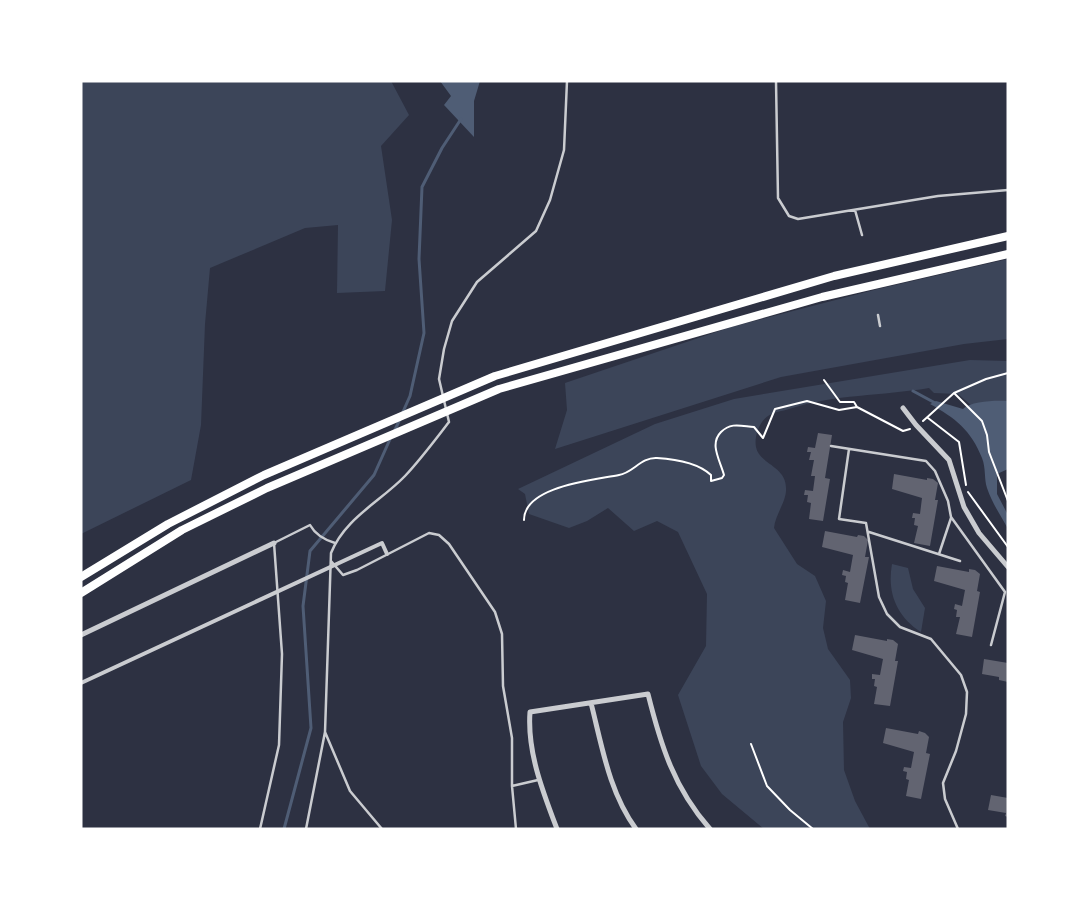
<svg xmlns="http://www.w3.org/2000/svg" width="1089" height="910" font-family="'Source Serif 4',serif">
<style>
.green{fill:#3c4559}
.water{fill:#4f5d75}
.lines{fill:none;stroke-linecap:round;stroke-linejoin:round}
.stream{stroke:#4f5d75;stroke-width:3}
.building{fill:#626471}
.path{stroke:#fff;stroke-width:2}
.service{stroke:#caccd0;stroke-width:2.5}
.pedestrian{stroke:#caccd0;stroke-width:4}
.minor{stroke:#caccd0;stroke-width:5}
.trunk{stroke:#fff;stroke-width:8}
</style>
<rect width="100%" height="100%" fill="#2d3142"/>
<path class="green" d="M81,81H391L409,115L381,146L392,220L385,291L337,293L338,225L305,228L210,268L205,324L201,425L191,480L81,534Z
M1008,259V339L964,344L781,377L555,449L567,410L565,383L731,327L878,289Z
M970,360L1008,361V401L972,406L958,394L934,393L929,388C882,396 835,394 789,409C783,411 773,412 768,416C759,422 754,437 756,447C759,464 786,466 786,488C787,501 775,515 774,528L797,564L815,576L826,601L823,628L828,649L850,680L851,698L843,722L844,770L855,801L870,829H764L722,794L701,766L678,695L706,646L707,594L678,532L657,521L634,531L608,508L587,521L569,528L529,514L525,494L518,489L655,424L734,399Z
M892,564L908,568L913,589L925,608L921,632C896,616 887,592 892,564Z"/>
<path class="water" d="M440,81H480L474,101V137L444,105L451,96Z
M936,401L963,409C971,401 996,400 1008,401V469L997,474V494L1008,515V529C1001,516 992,503 987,488C984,479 986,468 982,458C971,430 955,418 930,404Z"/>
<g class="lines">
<path class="stream" d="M913,391L937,404
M402,414L410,396L424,333L419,259L422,187L442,148L461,119
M394,432L400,419
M284,829L311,728L303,606L310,551L374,475L391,437"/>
</g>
<path class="building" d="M818,433L832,435L825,478L830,479L823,521L809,519L811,503L807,502L808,495H804L805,490L813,491L815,476H811L814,460H809L811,452H807L808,447L815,448Z
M894,474L927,480V478L933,479L938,483L935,500H938L930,546L914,543L918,526L914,525L915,518H912L913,513L920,514L922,498L892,489Z
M825,531L857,537L858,535L864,536L868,540L865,557H869L860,603L845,600L848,583L845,582L846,576L842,575L843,570L850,572L853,555L822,547Z
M937,566L969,572V569L975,570L980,574L977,591L980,592L972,637L956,634L960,617H956L957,610L954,609L955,604L962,606L965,590L934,581Z
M855,635L887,641V639L893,640L898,644L895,661H898L890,706L874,704L877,687L874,686L875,679H872V674L880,675L883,659L852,650Z
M984,659L1008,663V682L999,680V677L982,674Z
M886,728L918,734L919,731L925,733L929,737L926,753L930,754L921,799L906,796L909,780L906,779L907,772L903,771L904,767L911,768L914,752L883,743Z
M991,795L1008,798V817L1005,816L1006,813L988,810Z"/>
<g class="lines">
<path class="path" d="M824,380L840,402H854L857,407
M954,393L982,421L987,435L989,452L1008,501
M928,418L959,442L966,485
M923,421L954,393L986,379L1008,373
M968,492L1008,547
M524,520C524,486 595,480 619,475C633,473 641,457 657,458C674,459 698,463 711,475V481L722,478L724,475C720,460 709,444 721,432C731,422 741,426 754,427L763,438L775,409L807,401L839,410L857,407L903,431L910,429
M751,744L767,786L790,810L813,829"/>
<path class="service" d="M776,81L778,198L789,216L798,219L938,196L1008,190
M855,210L862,235
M878,315L880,326
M831,446L926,461L935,471L948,501L951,517L1005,592L991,645
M849,449L839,519L866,523L879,597L887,614L900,627L931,639L961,675L967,692L966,714L956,751L943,783L945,799L958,829
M869,532L960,561
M939,554L951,518
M331,561L343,575L357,570L429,533L439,535L449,544L495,612L502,634L503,686L512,738V786L516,829
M325,732L350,791L382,829
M512,786L538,780
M260,829L279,745L282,654L274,543L310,525C315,534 325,540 335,543
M306,829L325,732L331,553C345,518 380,502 405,476C421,459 435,440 449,422L439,379L444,349L452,321L477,282L536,231L550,200L564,150L567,81"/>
<path class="pedestrian" d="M81,683L382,543L387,554"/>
<path class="minor" d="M903,408L916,425L949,460L964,507L979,533L1008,567
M81,635L274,543
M591,703C602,746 609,792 636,829
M557,829C543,792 527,752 530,712L648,694C661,746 674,788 710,829"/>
<path class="trunk" d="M81,577L168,524L264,475L495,376L834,276L1008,236
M81,593L182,530L267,488L499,389L822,297L1008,254"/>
</g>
<rect width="1089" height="910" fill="none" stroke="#ffffff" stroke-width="165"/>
</svg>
